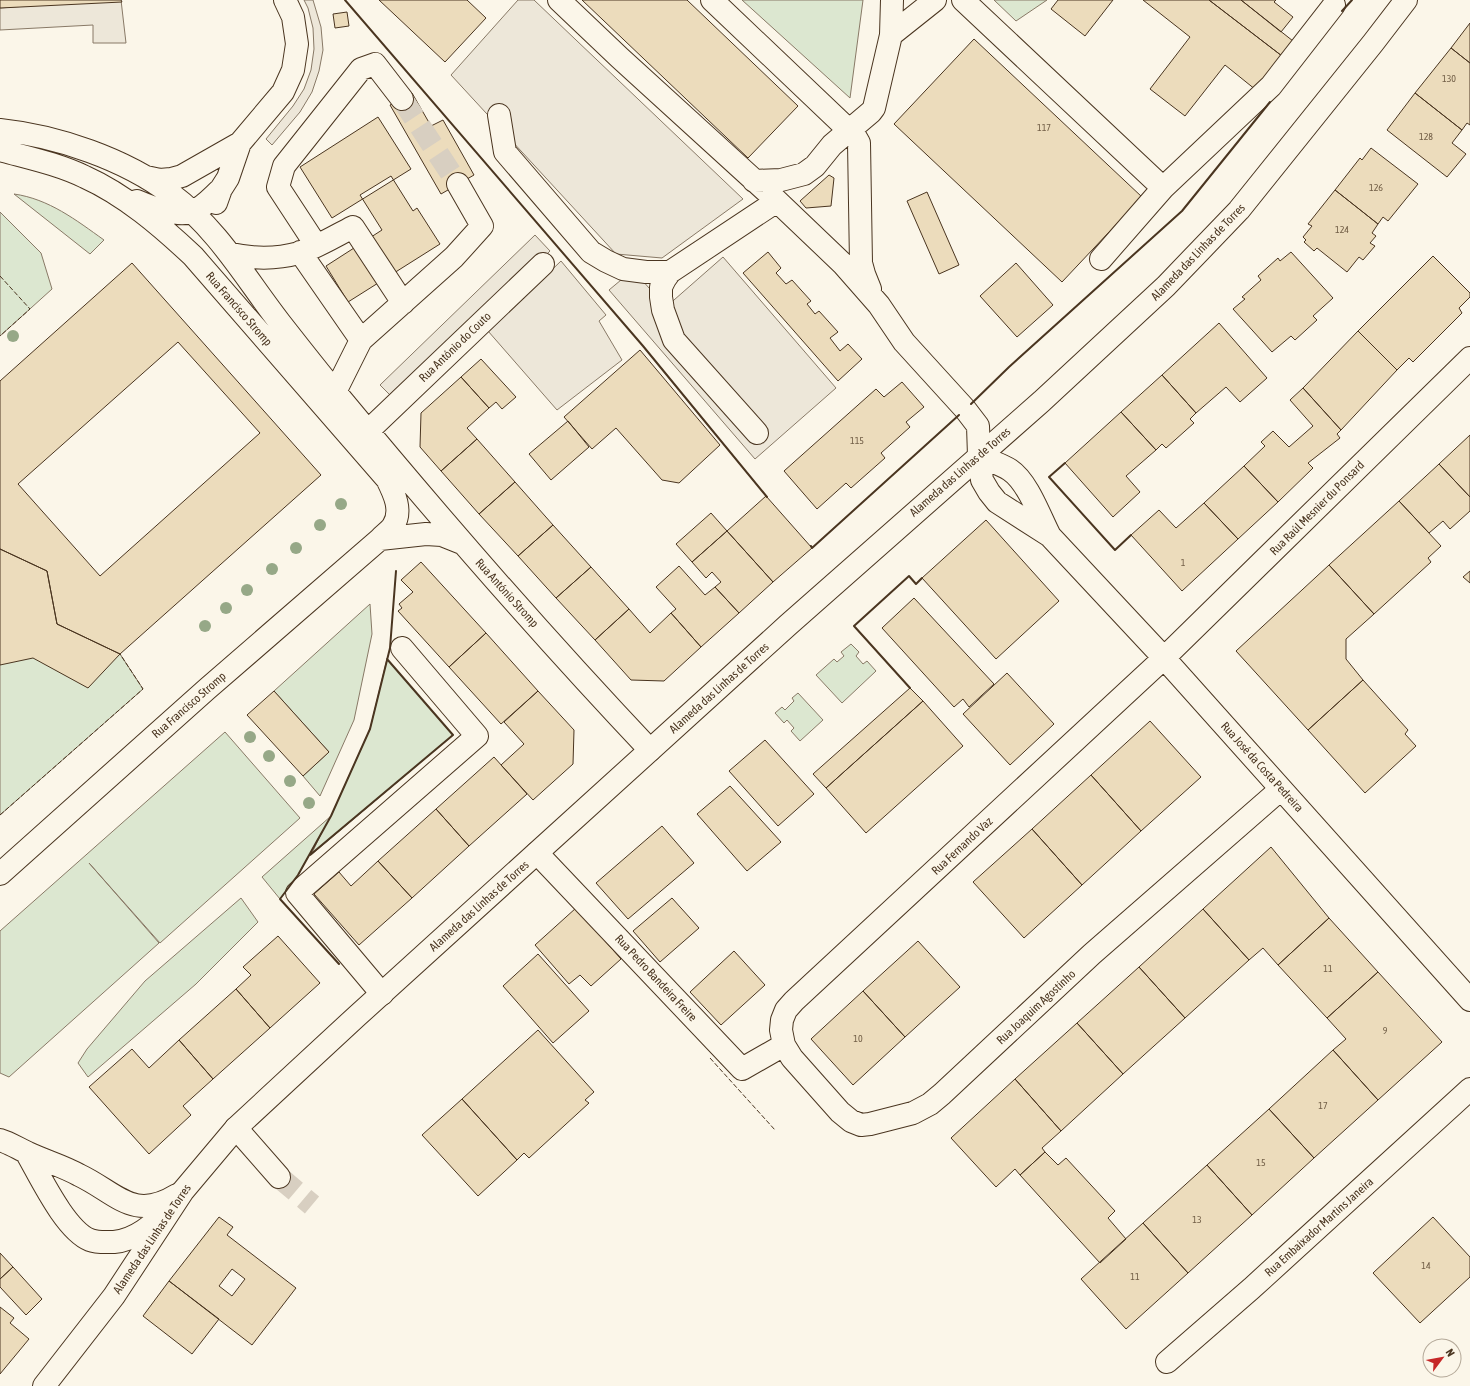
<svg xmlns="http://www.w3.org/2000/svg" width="1470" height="1386" font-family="'Asap Condensed',sans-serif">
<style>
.green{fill:#dce7d0;stroke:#887966}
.parking{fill:#ede7d9;stroke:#887966}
.building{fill:#ecdcbc;stroke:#4a3520;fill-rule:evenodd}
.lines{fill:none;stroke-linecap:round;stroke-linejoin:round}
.minor-tunnel{stroke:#d8cfc1;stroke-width:22;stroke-dasharray:22 11;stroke-linecap:butt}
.minor-casing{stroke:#4a3520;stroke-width:24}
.major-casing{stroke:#4a3520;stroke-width:24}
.minor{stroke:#fbf6e9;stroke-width:22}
.major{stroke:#fbf6e9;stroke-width:22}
.fence{stroke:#4a3520;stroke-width:1;stroke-dasharray:5 2;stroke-linecap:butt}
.wall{stroke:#4a3520;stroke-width:2}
.tree{fill:#96a887}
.labels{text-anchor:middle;stroke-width:3;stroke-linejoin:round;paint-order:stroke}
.number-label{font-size:10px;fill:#725f47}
.street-label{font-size:12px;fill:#4a3520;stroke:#fbf6e9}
</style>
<rect width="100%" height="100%" fill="#fbf6e9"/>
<path class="green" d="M742,0H863L850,98Z
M994,0H1047L1016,21Z
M14,194C49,199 76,220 104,240L90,254Z
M0,212L41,253L52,289L0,336Z
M0,549L57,624L120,654L143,689L0,815Z
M370,604L372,634L354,720L320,796L303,776L329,752L274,691Z
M851,644L859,652L856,656L863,664L867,661L876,671L842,703L816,675L834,659L837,662L844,656L841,652Z
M387,659L453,735L311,855L322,832L298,875L280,899L262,877L331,816L370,729Z
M798,693L823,720L800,741L791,731L794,728L787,720L784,723L775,713L782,707L785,710L794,701L792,698Z
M225,732L300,818L160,943L89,863L159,943L9,1077L0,1073V931Z
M241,898L258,922L196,984L88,1077L78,1063L87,1049L145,981Z"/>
<path class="parking" d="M107,0H121L126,43H93V25L0,30V8Z
M304,0H313L321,27L323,50L319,71L312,92L300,112L272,145L266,139L293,106L304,89L311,70L314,49L313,28L308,8Z
M518,0H534L743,199L662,258L616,254L451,75Z
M535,235L550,251L396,401L380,385Z
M723,257L836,388L755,459L609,290L633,270L666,307Z
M561,261L606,315L599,321L622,360L557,410L488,331Z"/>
<path class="building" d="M0,0H121L122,2L0,8Z
M379,0H467L486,18L445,62Z
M582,0H687L798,106L748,158Z
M1058,0H1113L1085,36L1051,9Z
M1143,0H1209L1282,56L1256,90L1225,65L1185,116L1150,89L1190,37Z
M1209,0H1241L1293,41L1282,56Z
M1241,0H1276L1274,2L1293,17L1281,32Z
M347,12L349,26L335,28L333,14Z
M1470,23V63L1451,48Z
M974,39L1142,197L1062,282L894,124Z
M1451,48L1470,63V125L1467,123L1462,130L1415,93Z
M412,93L431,126L443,120L474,175L441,194L390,105Z
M1415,93L1462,130L1452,143L1466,154L1447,177L1387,130Z
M378,117L411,169L332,218L300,167Z
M1371,148L1418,184L1388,221L1383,217L1378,224L1335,190L1360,158L1362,160Z
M829,175L834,178L831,206L806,208L800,201Z
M391,176L413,211L417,208L440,244L348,302L326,266L382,230L360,195Z
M1335,190L1378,224L1372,233L1376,236L1370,243L1375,246L1363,260L1359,257L1347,272L1317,248L1314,251L1304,242L1306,240L1303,237L1312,226L1308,224Z
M927,192L959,265L939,274L907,201Z
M768,252L781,268L776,273L786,284L792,280L811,301L807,304L815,314L819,311L838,332L830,338L840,351L848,344L862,359L838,381L743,273Z
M1291,252L1333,298L1313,316L1317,320L1295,340L1291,336L1272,352L1233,309L1245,299L1242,297L1261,280L1258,276L1278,258L1280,261Z
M1433,256L1470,293V297L1459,308L1462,313L1413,362L1409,358L1397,370L1358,331Z
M132,263L321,475L120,654L57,624L47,571L0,549V381Z
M1016,263L1053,305L1017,337L980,296Z
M1219,323L1267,378L1240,402L1226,387L1196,413L1162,375Z
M1358,331L1397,370L1341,430L1303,388Z
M178,342L260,433L100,576L18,484Z
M640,350L720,445L679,483L662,480L616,428L592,449L564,417Z
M481,359L516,397L502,409L496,402L489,408L461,377Z
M1162,375L1196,413L1190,419L1194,423L1166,448L1162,444L1156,450L1121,412Z
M461,377L489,408L467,428L477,439L441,471L420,447L421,413Z
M902,382L924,407L906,422L910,427L881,453L885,458L851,488L846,483L817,509L784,471L876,389L884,397Z
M1303,388L1341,430L1337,434L1340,438L1308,463L1313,468L1278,502L1244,466L1265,446L1261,442L1273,431L1289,447L1313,426L1290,400Z
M1121,412L1156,450L1126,476L1140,492L1113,517L1065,463Z
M568,421L589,447L551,480L529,454Z
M1470,435V497L1439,464Z
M477,439L515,482L479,514L441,471Z
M1439,464L1470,497V511L1450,529L1443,521L1429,533L1399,501Z
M1244,466L1278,502L1238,539L1204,503Z
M515,482L553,525L518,556L479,514Z
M766,496L812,548L773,582L727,531Z
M1399,501L1441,546L1428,558L1431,562L1374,614L1329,565Z
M1204,503L1238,539L1182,591L1131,535L1159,510L1176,528Z
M711,513L727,531L692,562L676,544Z
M986,520L1059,601L996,659L922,578Z
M553,525L591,567L556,598L518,556Z
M727,531L773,582L739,613L715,587L721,582L712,572L706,578L692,562Z
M0,549L47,571L57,624L120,654L88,688L33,658L0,665Z
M421,562L486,633L449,667L398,611L402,608L399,604L413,592L401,580Z
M1329,565L1374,614L1346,639V659L1363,680L1308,730L1236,651Z
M679,566L705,595L715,587L739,613L701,647L671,613L676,609L656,587Z
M591,567L629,609L595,640L556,598Z
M1470,571V583L1463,577Z
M914,598L994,684L969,707L963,699L954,707L882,628Z
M629,609L650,633L671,613L701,647L664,681L631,680L595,640Z
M486,633L538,691L501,724L449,667Z
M1007,673L1054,724L1010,765L963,714Z
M1363,680L1408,730L1405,734L1416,746L1365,793L1308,730Z
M910,688L923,701L826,788L813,774Z
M274,691L329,752L303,776L247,715Z
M538,691L574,730L573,764L533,800L501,765L524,744L504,722Z
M923,701L963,746L866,833L826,788Z
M1150,721L1201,777L1141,831L1091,775Z
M765,740L814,794L778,826L729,771Z
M494,757L527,794L469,846L436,809Z
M1091,775L1141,831L1082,885L1032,829Z
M730,786L781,842L747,871L697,814Z
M436,809L469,846L412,898L378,861Z
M662,826L694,863L628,919L596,883Z
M1032,829L1082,885L1024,938L973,882Z
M1271,847L1329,918L1278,965L1263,948L1249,960L1203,909Z
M378,861L412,898L359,945L314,894L339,872L351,886Z
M672,898L699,928L660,962L633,931Z
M576,908L621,959L591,986L580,975L569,984L535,945Z
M1203,909L1249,960L1185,1018L1139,967Z
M1329,918L1378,972L1327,1018L1278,965Z
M278,936L320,983L270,1028L236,989L251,975L243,967Z
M918,941L960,987L905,1037L863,991Z
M734,951L765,985L721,1025L690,992Z
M538,954L589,1011L553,1043L503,986Z
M1139,967L1185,1018L1123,1074L1077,1023Z
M1378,972L1442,1042L1378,1100L1333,1050L1346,1039L1327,1018Z
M236,989L270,1028L213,1079L179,1040Z
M863,991L905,1037L853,1085L811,1039Z
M1077,1023L1123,1074L1061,1131L1015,1079Z
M538,1030L594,1092L585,1100L589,1103L529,1158L524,1153L517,1160L462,1099Z
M179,1040L213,1079L183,1106L191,1115L149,1154L89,1087L132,1049L149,1068Z
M1333,1050L1378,1100L1314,1158L1269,1109Z
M1015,1079L1061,1131L1042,1148L1045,1152L1020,1175L1015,1169L996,1187L951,1138Z
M462,1099L517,1160L478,1196L422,1135Z
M1269,1109L1314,1158L1252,1215L1207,1165Z
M1045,1152L1058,1165L1066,1158L1115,1211L1108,1218L1126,1239L1100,1263L1020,1175Z
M1207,1165L1252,1215L1188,1273L1143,1223Z
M219,1217L233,1227L227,1235L296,1288L252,1345L169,1281ZM232,1269L245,1279L232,1296L219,1286Z
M1433,1217L1470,1257V1277L1420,1323L1373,1273Z
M1143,1223L1188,1273L1126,1329L1081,1279Z
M0,1253L13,1267L0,1279Z
M13,1267L42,1299L26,1315L0,1287V1279Z
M169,1281L219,1319L192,1354L143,1316Z
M0,1307L14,1318L10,1323L29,1339L0,1374Z"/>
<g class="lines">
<path class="minor-tunnel" d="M402,99L458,184
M279,1177L312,1205"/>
<defs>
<path id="minor" d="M559,0L620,58L777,201L843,264L879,305L904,342L965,409L978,426L979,456L982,480L989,492L997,502L1050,536L1164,658L1470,1000
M712,0L855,136L859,143L861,263L864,274L870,289
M963,0L1163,188L1271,86L1334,5
M891,35L935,0
M499,115L505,152L591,252L606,261L623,269L646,272H670L777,201
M0,130C57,136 125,159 171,194C218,229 246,279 281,324C299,347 317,370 336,393C437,515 541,635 650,750
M0,150C29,158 58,164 85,177C125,195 161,226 193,256L387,479C394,493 403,511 393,526C390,531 384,534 380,539L207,689L0,874
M146,177L160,180L171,179L182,176L240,143L283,92L293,70L297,44L293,17L285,0
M754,181L781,180L804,174L815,166L832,145L871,112L874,108L891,35L892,0
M137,201C151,207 176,217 191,212C202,209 212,197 221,189
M216,203L221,189L228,178L240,143
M316,245L278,187L284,166L361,69L375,64L402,99
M300,252L361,340
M231,254C254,259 277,259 299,253C316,248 337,235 353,227L403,303
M1101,259L1163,188
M670,272L665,279L661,287V297L663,310L674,340L757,433
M335,392L361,340L454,257L482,226L458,184
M368,431L543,264
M979,456C989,461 1001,464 1010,470C1028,482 1040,517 1050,536
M380,539L426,534L442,535L462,543
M1281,789L1092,954L942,1094L930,1104L913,1113L870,1124L861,1125L851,1121L840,1112L792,1058L784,1045L781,1030L782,1020L786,1010L794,1001L1164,658L1470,358
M537,853L742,1069L784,1045
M382,994L297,893L477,736L402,648
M236,1128L279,1177
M0,1140C10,1143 19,1149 28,1153C45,1161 63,1166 79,1175C117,1193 133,1222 177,1195
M26,1152C40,1176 65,1230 90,1240C98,1243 106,1242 114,1242C135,1240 154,1225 167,1209
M1167,1362L1252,1288L1470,1089"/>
<path id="major" d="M44,1386L114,1296L183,1191L236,1128L357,1016L788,625L1042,401L1166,286L1239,210L1373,43L1406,0"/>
</defs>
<use href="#minor" class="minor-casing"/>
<use href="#major" class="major-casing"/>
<use href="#minor" class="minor"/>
<use href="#major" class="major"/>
<path class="fence" d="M0,276L30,309L0,336
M0,815L143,689L120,654
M710,1058L775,1130"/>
<path class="wall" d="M345,0L643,346L767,497
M1342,11L1352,0
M971,404L1009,367L1182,211L1270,102
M1065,463L1049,477L1115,550L1131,535
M811,546L812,548L959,415
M910,688L854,626L909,576L916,584L922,578
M310,855L453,735L387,659
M339,964L280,899L298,875L331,816L370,729L390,648L396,571"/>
</g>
<g class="tree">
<circle cx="13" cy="336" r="6"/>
<circle cx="341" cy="504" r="6"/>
<circle cx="320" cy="525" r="6"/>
<circle cx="296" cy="548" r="6"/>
<circle cx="272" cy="569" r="6"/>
<circle cx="247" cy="590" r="6"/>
<circle cx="226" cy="608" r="6"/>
<circle cx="205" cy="626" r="6"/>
<circle cx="250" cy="737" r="6"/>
<circle cx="269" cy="756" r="6"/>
<circle cx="290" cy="781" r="6"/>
<circle cx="309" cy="803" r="6"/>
</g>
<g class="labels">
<g class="number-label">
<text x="1449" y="82">130</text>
<text x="1044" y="131">117</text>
<text x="1426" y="140">128</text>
<text x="1376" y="191">126</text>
<text x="1342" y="233">124</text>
<text x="857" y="444">115</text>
<text x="1183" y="566">1</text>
<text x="1328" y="972">11</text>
<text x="1385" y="1034">9</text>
<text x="858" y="1042">10</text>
<text x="1323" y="1109">17</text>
<text x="1261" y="1166">15</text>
<text x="1197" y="1223">13</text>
<text x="1426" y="1269">14</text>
<text x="1135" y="1280">11</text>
</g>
<g class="street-label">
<text transform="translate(1198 252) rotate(-46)" y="4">Alameda das Linhas de Torres</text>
<text transform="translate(239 309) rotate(49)" y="4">Rua Francisco Stromp</text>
<text transform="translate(455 347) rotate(-44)" y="4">Rua António do Couto</text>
<text transform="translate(960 472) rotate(-41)" y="4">Alameda das Linhas de Torres</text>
<text transform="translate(1317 508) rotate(-45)" y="4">Rua Raúl Mesnier du Ponsard</text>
<text transform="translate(507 593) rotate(48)" y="4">Rua António Stromp</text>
<text transform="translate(719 688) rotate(-42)" y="4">Alameda das Linhas de Torres</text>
<text transform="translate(189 705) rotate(-41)" y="4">Rua Francisco Stromp</text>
<text transform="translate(1262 767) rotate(48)" y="4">Rua José da Costa Pedreira</text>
<text transform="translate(962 846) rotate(-43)" y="4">Rua Fernando Vaz</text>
<text transform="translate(479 906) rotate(-42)" y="4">Alameda das Linhas de Torres</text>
<text transform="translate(656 978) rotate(47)" y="4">Rua Pedro Bandeira Freire</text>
<text transform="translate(1036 1007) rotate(-43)" y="4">Rua Joaquim Agostinho</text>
<text transform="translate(1319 1227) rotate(-42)" y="4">Rua Embaixador Martins Janeira</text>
<text transform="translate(152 1239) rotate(-56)" y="4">Alameda das Linhas de Torres</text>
</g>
</g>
<g transform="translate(1442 1358) rotate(58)"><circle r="19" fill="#fbf6e9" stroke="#b4a999"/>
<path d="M0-3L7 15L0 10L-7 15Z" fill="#c62828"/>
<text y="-6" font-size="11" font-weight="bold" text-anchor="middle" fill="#4a3520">N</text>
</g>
</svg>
